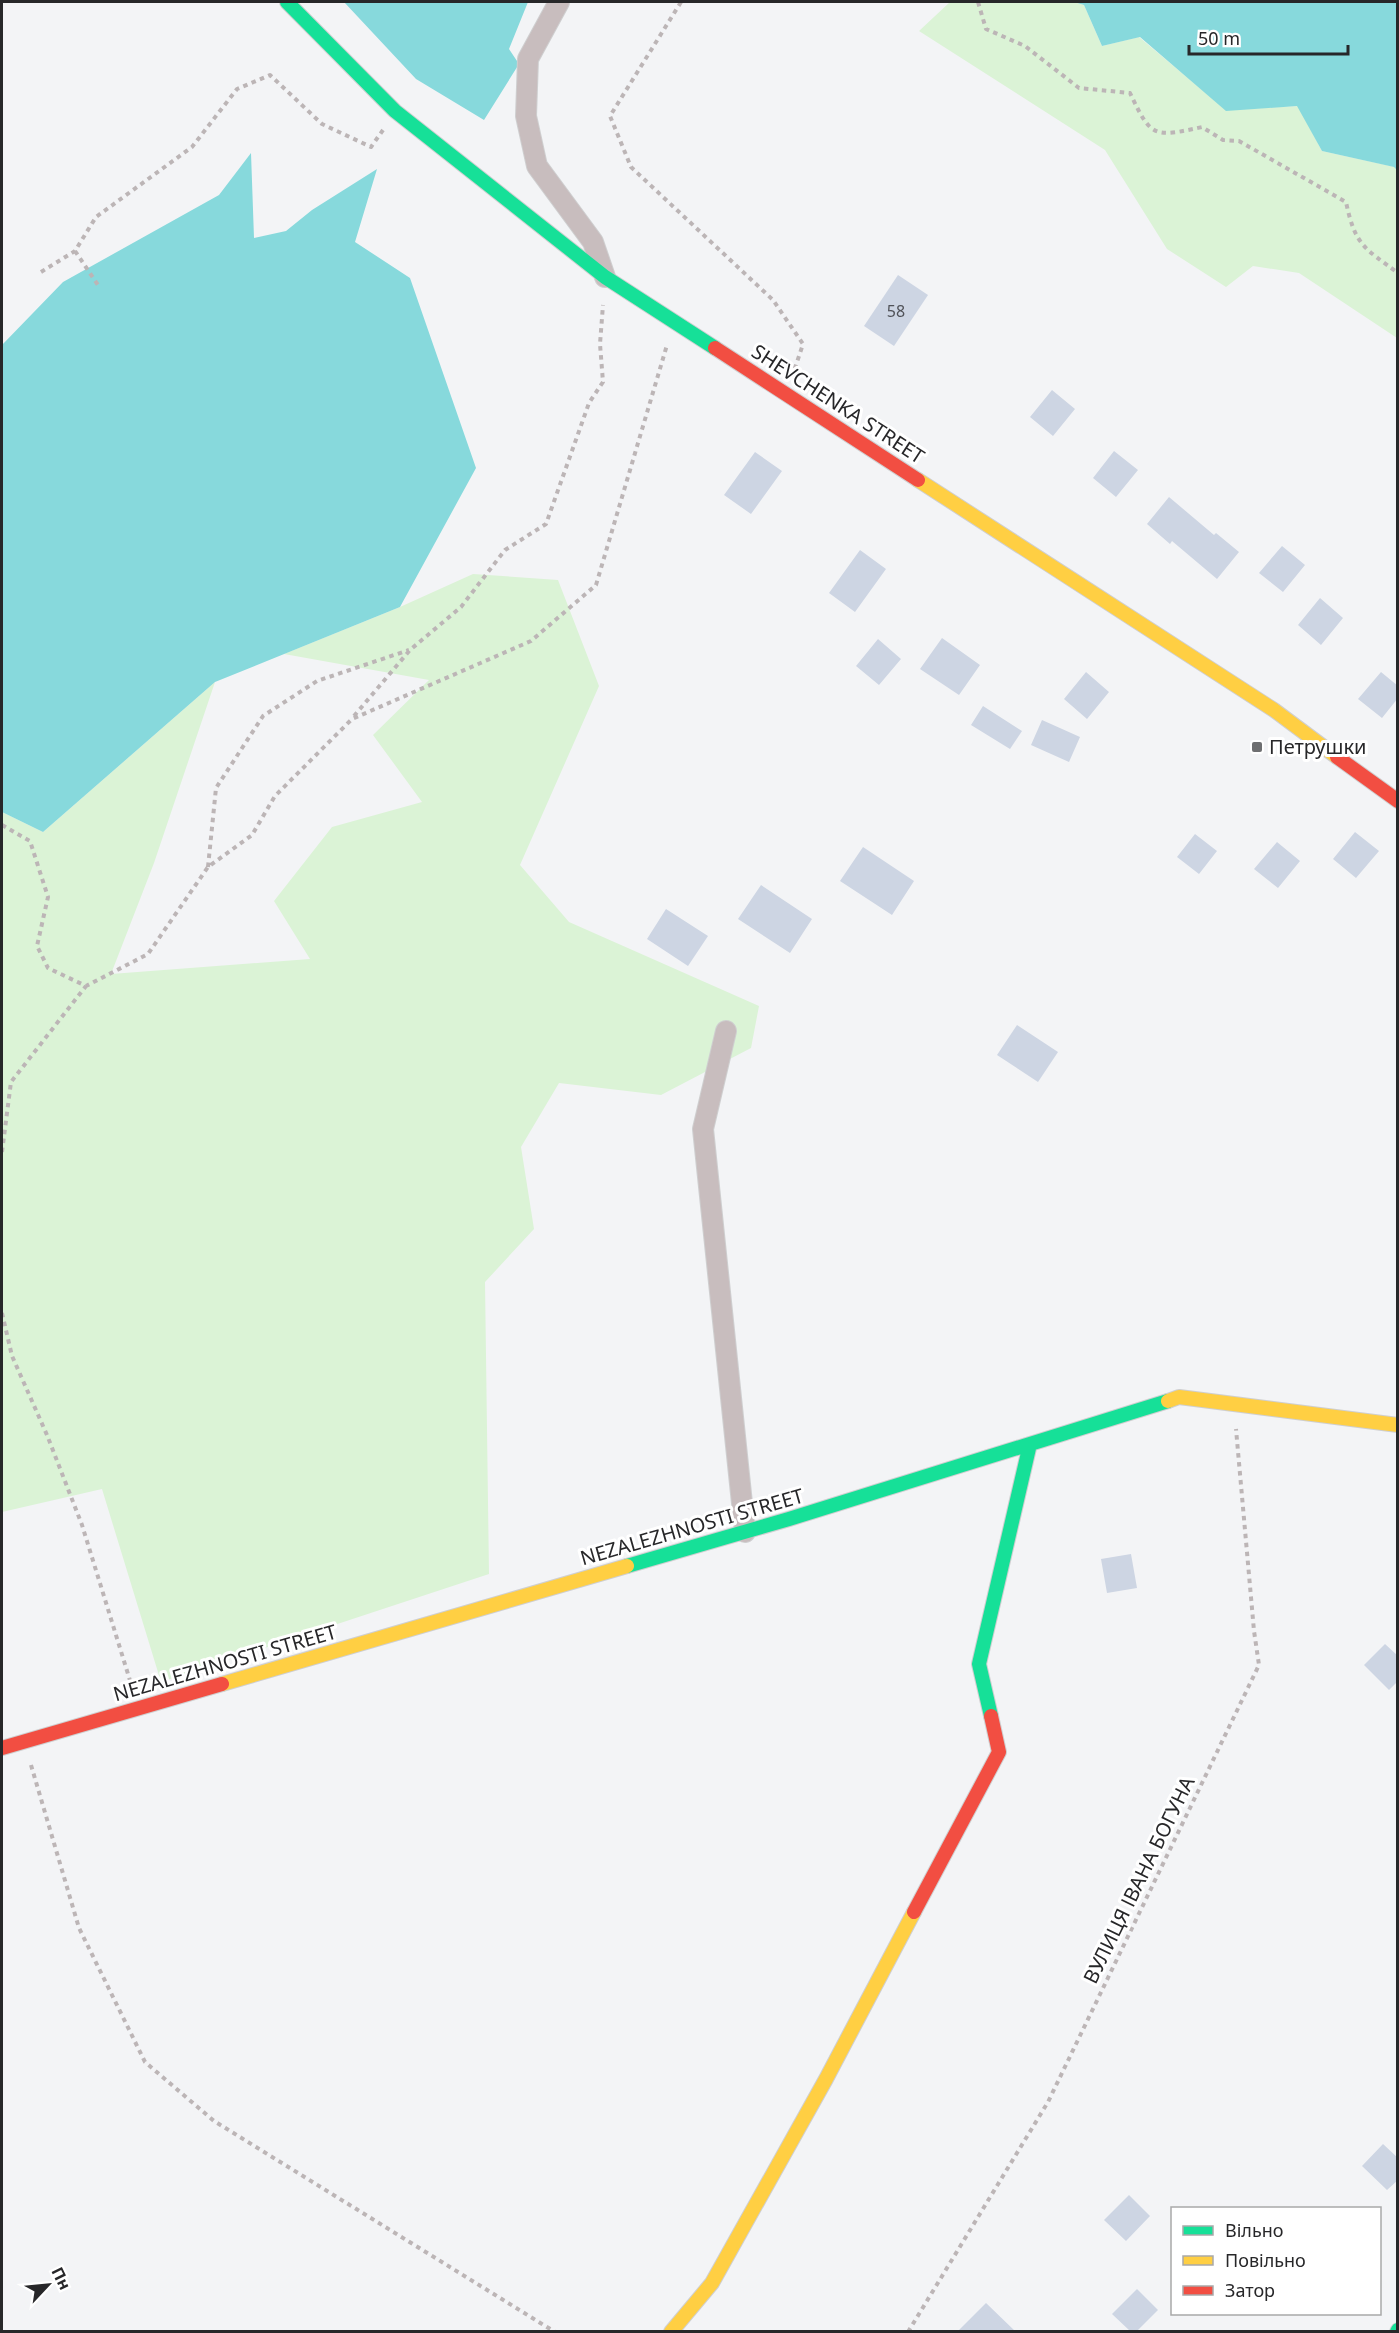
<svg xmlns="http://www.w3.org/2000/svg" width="1399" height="2333" font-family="'Noto Sans',sans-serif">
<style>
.green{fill:#dbf3d6}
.water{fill:#87d9dc}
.building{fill:#cdd5e3}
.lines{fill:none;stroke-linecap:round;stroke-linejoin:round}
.street-casing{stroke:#cfcfd0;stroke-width:22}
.fast-casing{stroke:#cfcfd0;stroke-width:16}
.slow-casing{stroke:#cfcfd0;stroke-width:16}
.jam-casing{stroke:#cfcfd0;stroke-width:16}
.path{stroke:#bcb5b6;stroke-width:4;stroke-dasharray:4.5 4.5;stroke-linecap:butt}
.street{stroke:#c8bdbe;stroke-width:20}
.fast{stroke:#16e098;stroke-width:14}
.slow{stroke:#ffcf43;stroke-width:14}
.jam{stroke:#f24e42;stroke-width:14}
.poi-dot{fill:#6e6f71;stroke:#fff;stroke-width:2}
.labels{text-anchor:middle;stroke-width:6;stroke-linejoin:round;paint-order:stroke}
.number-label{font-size:16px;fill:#505258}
.street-label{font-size:20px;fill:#272729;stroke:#fff}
.poi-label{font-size:20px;fill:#272729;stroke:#fff;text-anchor:start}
</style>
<rect width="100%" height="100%" fill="#f3f4f6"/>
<path class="green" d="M950,2H1074L1084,5L1102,46L1139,37L1226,110L1298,106L1322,151L1395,167L1398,170L1397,338L1299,273L1253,266L1226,287L1167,249L1105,150L919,31Z
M473,574L558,580L599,686L520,865L569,922L759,1006L751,1048L661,1095L559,1083L521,1147L534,1229L485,1282L489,1574L161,1682L102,1489L2,1512V812L43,832L215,682L154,863L111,974L310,959L274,901L332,827L422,802L373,735L429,680L284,654L400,607Z"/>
<path class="water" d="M344,2H528L509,49L519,64L484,120L416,79Z
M1074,2H1397V170L1394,167L1322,151L1297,106L1226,111L1140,37L1102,46L1084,5Z
M251,153L254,238L286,231L312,210L377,169L355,242L410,278L476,468L400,607L215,682L43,832L2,812V345L63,282L219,195Z"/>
<path class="building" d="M898,275L928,295L894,346L864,326Z
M1052,390L1075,409L1053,436L1030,417Z
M1114,451L1138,470L1116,497L1093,478Z
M755,452L782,471L751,514L724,495Z
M1169,497L1214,535L1216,533L1239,552L1217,579L1172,541L1170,544L1147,524Z
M1282,546L1305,565L1283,592L1259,573Z
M860,550L886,569L855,612L829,593Z
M1320,598L1343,618L1321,645L1298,625Z
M942,638L980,665L959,695L920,669Z
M878,639L901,659L879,685L856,666Z
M1086,672L1109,692L1087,719L1064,699Z
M1381,672L1398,686V698L1382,718L1358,699Z
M983,706L1022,731L1010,749L971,725Z
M1042,720L1080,737L1069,762L1031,745Z
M1355,832L1379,851L1356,878L1333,859Z
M1195,834L1217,851L1199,874L1177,857Z
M1277,842L1300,861L1278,888L1254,869Z
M863,847L914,881L892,915L840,881Z
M761,885L812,919L790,953L738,919Z
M666,909L708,936L688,966L647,939Z
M1017,1025L1058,1052L1038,1082L997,1055Z
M1131,1554L1137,1588L1107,1593L1101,1559Z
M1385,1644L1398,1656V1681L1389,1690L1364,1665Z
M1383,2144L1398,2158V2180L1387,2190L1362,2166Z
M1129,2195L1150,2216L1126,2241L1104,2220Z
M1137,2289L1158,2310L1137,2331H1130L1112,2314Z
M986,2303L1015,2331H958Z"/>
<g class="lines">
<defs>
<path id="street" d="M559,2L528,59L526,116L537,166L593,242L605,277
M726,1031L703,1129L745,1532"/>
<path id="fast" d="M287,2L395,111L605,277L715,348
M627,1566L789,1519L1168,1401
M991,1716L979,1664L1030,1444
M1397,2332L1398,2330"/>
<path id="slow" d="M918,480L1274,710L1337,757
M1168,1401L1179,1397L1398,1425
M222,1684L627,1566
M671,2332L712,2283L826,2079L914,1912"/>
<path id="jam" d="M715,348L918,480
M1337,757L1398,801
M2,1748L222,1684
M914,1912L999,1752L991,1716"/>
</defs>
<use href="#street" class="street-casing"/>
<use href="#fast" class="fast-casing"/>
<use href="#slow" class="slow-casing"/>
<use href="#jam" class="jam-casing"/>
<path class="path" d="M681,2L610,116L631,167L773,300L803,344L794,371
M978,2L986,29L1025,46L1079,88L1130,93C1151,137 1153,138 1202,127L1223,140L1239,141L1346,202C1355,245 1364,248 1398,273
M75,251L100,288
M41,272L75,251L96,217L192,147L237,89L270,75L322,124L371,147L383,130
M354,716L410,650L461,607L505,550L546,524L589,403L603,382L600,344L603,305
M2,825L30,841L48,897L37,946L48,968L86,986L148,954L208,867L252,835L275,796L352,719L531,641L596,585L667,345
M208,867L216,788L263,716L317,681L409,650
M2,1152L11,1082L86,986
M2,1313L12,1356L47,1435L82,1525L132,1687
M31,1765L79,1928L145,2062L214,2121L555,2332
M908,2332L1048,2102L1259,1665L1254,1631L1236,1429"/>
<use href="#street" class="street"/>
<use href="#fast" class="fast"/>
<use href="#slow" class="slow"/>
<use href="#jam" class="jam"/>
</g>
<rect class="poi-dot" x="1251" y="741" width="12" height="12" rx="3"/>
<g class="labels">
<g class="number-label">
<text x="896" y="317">58</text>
</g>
<g class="street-label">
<text transform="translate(838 404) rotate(33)" y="7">SHEVCHENKA STREET</text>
<text transform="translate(692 1527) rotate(-16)" y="7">NEZALEZHNOSTI STREET</text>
<text transform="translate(225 1663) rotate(-16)" y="7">NEZALEZHNOSTI STREET</text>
<text transform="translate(1139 1880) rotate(-64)" y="7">ВУЛИЦЯ ІВАНА БОГУНА</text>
</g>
<g class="poi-label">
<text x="1269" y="754">Петрушки</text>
</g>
</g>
<rect width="1399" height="2333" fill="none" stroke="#272729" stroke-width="6"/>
<rect x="1171" y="2207" width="210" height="108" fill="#ffffff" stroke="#a9a9a9" stroke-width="1.5"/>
<rect x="1183" y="2226" width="30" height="9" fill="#16e098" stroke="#a9a9a9" stroke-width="1.5"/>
<text x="1225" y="2237" font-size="18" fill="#272729">Вільно</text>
<rect x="1183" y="2256" width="30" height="9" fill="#ffcf43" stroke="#a9a9a9" stroke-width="1.5"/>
<text x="1225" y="2267" font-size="18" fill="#272729">Повільно</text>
<rect x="1183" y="2286" width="30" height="9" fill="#f24e42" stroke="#a9a9a9" stroke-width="1.5"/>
<text x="1225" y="2297" font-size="18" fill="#272729">Затор</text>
<g transform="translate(48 2285) rotate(64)" stroke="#ffffff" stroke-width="4.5" paint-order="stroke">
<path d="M0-4.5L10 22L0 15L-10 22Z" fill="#272729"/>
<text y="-9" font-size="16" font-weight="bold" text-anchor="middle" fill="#272729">Пн</text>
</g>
<path d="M1189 45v9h159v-9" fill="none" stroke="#272729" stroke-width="3"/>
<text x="1198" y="45" font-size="18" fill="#272729" stroke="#ffffff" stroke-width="4.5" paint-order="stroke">50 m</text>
</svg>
